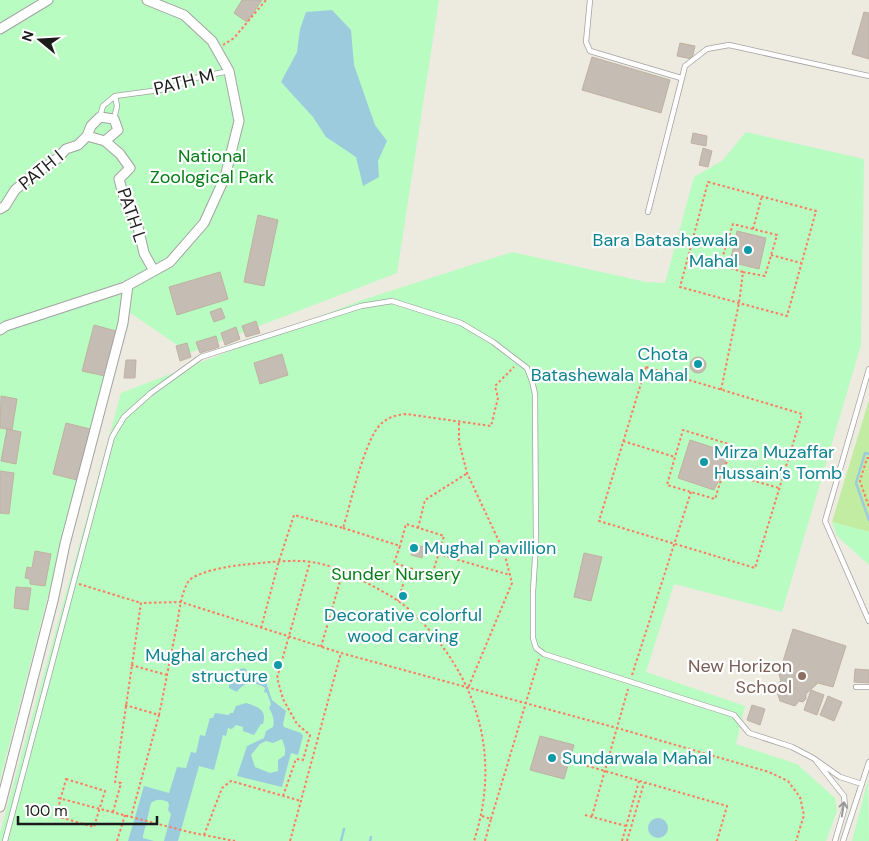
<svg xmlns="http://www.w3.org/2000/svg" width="869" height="841" font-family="'DM Sans',sans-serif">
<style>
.grass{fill:#c1eca1}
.park{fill:#b8fcc2}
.water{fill:#9dcbde;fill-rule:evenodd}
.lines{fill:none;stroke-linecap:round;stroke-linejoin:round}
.stream{stroke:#9dcbde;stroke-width:2.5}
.building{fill:#c5bcb3;stroke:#c0b1a1}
.lane-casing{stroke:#a2a2a2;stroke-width:6}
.street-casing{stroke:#a2a2a2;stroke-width:11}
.path{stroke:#ff7a5f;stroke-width:2;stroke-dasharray:2.5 2.5;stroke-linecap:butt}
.lane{stroke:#fff;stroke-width:4.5}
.street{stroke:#fff;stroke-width:9}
.oneway{stroke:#989898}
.culture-dot{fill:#0f9aa8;stroke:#fff;stroke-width:2}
.education-dot{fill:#8d6e63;stroke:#fff;stroke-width:2}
.labels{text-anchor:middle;stroke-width:4.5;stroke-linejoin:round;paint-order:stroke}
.street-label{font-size:18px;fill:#1b1b1b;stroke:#fff}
.park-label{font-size:18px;fill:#057d17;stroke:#fff}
.culture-label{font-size:18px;fill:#0d838f;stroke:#fff;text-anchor:end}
.education-label{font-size:18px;fill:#785e54;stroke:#fff;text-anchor:end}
</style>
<rect width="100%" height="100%" fill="#edeadf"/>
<path class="grass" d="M869,400V532L832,522Z"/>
<path class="park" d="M0,0H439L397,273L189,353L123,308L0,780Z
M746,132L864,159L861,345L782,612L674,584L646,672L745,706L736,744L797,764L835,798L837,811L826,841H0V833L121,393L362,300L512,252L646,282L665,283L694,177L722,161Z
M832,522L869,532V565L837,536Z
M868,780L869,841H852Z"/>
<path class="water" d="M332,10L351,30L354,65L375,125L387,141L378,161L379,177L363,186L356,157L326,137L313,117L281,82L297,52L300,29L306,12Z
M243,668L246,669L248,679L266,682L272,700L286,711L283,724L284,727L301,733L303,736L298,755L291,753L282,787L237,776L247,746L264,738L266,731L273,727C275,720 272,713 269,708L271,704L267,693L264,692L265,688C256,681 243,682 237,692L229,688C229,678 233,671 243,668ZM282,739L285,748V755L278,760V771L270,773L255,767L251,755L260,744L266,741L273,743Z
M246,703C259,707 267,710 263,724H261L254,735L243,731V727L236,725L232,729L228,728L226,736L223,735L214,770L199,766L178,841H164L171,814L168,810L169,805L168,802C160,799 157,799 151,803L143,836V838L154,841H128L144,786L169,793L177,767L186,768L191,752L196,753L200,735L205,736L210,718H213L215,713L229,715L230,713H233L236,706Z
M648 828a10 10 0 1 1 20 0a10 10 0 1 1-20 0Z"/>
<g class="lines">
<path class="stream" d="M869,454L865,453L856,483L869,520
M341,841L344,829
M370,841L371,837"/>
</g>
<path class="building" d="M242,0H262L247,22L234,13Z
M864,12L869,13V59L852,54Z
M680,43L695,46L692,59L677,56Z
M592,57L670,80L661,113L582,90Z
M693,133L707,136L706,146L691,143Z
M703,148L712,151L708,167L699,165Z
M258,215L278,220L264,286L244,282Z
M737,231L766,238L759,269L730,262Z
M220,272L228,299L177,315L169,287Z
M221,308L225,318L214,322L210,312Z
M256,321L260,333L246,337L242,326Z
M94,325L116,331L105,376L82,371Z
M236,327L240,339L225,345L221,333Z
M216,336L219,347L200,353L196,342Z
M187,343L191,357L180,361L176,346Z
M282,354L288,375L260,384L254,363Z
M690 365a8 8 0 1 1 16 0a8 8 0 1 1-16 0Z
M126,360H136L135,378H124Z
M1,396L17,399L12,430L0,428Z
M66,423L90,429L77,480L53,474Z
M7,429L21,432L16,464L1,461Z
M690,440L727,452L723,472L714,490L678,478Z
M0,471L14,473L9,514L0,513Z
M414,545L425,547L422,558L411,555Z
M35,551L51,554L45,586L30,584V579L25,578L27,567L32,568Z
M584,553L602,557L591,601L574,597Z
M16,587L31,588L28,610L14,608Z
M793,629L846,646L833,687L818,683L806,694V699L803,702L799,701L795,706L780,701L775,686L781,681L779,674Z
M855,669L869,670V683L854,682Z
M811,690L824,695L817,715L804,710Z
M828,696L842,702L834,721L820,715Z
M752,705L765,709L760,725L747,720Z
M540,736L574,745L564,779L530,770Z"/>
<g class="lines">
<defs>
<path id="lane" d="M590,0L586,42L590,51L681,78
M100,116L103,106L115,96L167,89L195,78L229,71
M114,119L117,106L115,96
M648,212L685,66L707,49L729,45L869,76
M869,369L825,521L869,621
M856,687H869
M817,762L844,796L845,807L835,841
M5,841L112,437L124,417L151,393L201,357L361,306L392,301L461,323L493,342L527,368L532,381L535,394L536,543L533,592V638L536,648L544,654L734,715L749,733L792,747L813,758L840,777L862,784
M843,841L869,762"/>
<path id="street" d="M0,29L48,0
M105,141L120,154L130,168L119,179L125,201L138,227L144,253L154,271
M0,209L5,206L15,190L29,178L58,158L66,149L78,145L87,136L91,126L100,117L114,119L118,130L105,141L87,136
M0,330L6,326L125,287L170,262L204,223L225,177L239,121L229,71L212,41L184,15L147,0
M0,807L53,601L65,544L123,323L128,285"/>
</defs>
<use href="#lane" class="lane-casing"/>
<use href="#street" class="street-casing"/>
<path class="path" d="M223,45L234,38L266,0
M708,182L816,211L787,316L680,287Z
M753,229L762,196
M771,255L801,263
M646,367L802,414L755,568L599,521Z
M721,390L739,303L743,272L765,276L777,235L733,224L720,265L743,272
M459,423V442L467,473L504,552L512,583L468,688
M623,441L675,457L667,485L715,499L732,445L683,430L675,457
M869,458H867L860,481L869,507
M723,472L779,488
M343,528L400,546L394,563L432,575L444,536L406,524L400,546
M418,528L425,500L466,474
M438,554L510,575
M79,584L141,603
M398,601L408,568
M261,628L279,561L294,515L343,528C351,503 363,445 379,426C386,418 395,415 406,414L491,426L498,398L495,386L514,367
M321,647L343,571
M131,665L167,675
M632,675L691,492
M125,705L159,715L131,817
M159,715C165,687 170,658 176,630C179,615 180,596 188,582C194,572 230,566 241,565C264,563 294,558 317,563C336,567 352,575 369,584C384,592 401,601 413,613C477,675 502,755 474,841
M577,763L727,806L717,841
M66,779L105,791L94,827L56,816Z
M283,796L296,759L303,760L310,735L297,724L283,699L277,678L310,562
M58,798L193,833L235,841
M113,812L121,783L115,782L141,603L181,602L341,653L617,728L769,772L788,781L800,797L804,815L796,841
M585,815L626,826
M482,816L491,819L485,841
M592,816L628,689
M491,819L539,659
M204,835L222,788L231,781L301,801
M117,841L125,815
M290,841L341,653
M622,841L639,781
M627,841L644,783"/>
<use href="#lane" class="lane"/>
<use href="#street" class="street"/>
</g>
<defs><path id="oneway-shaft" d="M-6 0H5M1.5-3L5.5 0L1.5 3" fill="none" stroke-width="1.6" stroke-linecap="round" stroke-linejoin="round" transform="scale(1.25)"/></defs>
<use class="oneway" href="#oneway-shaft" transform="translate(843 809) rotate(-81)"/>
<g class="culture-dot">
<circle cx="748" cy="250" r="5"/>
<circle cx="698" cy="364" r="5"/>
<circle cx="704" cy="462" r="5"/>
<circle cx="414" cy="548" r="5"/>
<circle cx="403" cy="596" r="5"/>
<circle cx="278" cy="665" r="5"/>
<circle cx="552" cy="758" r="5"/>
</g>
<circle class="education-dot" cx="802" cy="676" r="5"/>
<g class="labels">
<g class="street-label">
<text transform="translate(184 82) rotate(-14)" y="6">PATH M</text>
<text transform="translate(41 170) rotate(-39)" y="6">PATH I</text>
<text transform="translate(132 215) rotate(71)" y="6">PATH L</text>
</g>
<g class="park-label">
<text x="212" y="162">National<tspan x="212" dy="21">Zoological Park</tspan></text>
<text x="396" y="580">Sunder Nursery</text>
</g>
<g class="culture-label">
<text x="738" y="246">Bara Batashewala<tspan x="738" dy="21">Mahal</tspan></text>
<text x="688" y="360">Chota<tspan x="688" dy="21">Batashewala Mahal</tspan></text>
<text x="714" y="458" text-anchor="start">Mirza Muzaffar<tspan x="714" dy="21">Hussain’s Tomb</tspan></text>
<text x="424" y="554" text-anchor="start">Mughal pavillion</text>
<text x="403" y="621" text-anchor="middle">Decorative colorful<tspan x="403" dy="21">wood carving</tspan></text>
<text x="268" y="661">Mughal arched<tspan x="268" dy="21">structure</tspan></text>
<text x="562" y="764" text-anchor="start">Sundarwala Mahal</text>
</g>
<g class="education-label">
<text x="792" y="672">New Horizon<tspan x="792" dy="21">School</tspan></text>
</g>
</g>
<g transform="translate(40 40) rotate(288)" stroke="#ffffff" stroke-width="4" paint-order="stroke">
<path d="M0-4L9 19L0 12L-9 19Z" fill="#1b1b1b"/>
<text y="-8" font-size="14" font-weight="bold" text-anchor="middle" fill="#1b1b1b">N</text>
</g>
<path d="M18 816v8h139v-8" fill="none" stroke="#1b1b1b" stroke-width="2.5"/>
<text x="25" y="816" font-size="15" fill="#1b1b1b" stroke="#ffffff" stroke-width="4" paint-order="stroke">100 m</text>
</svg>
